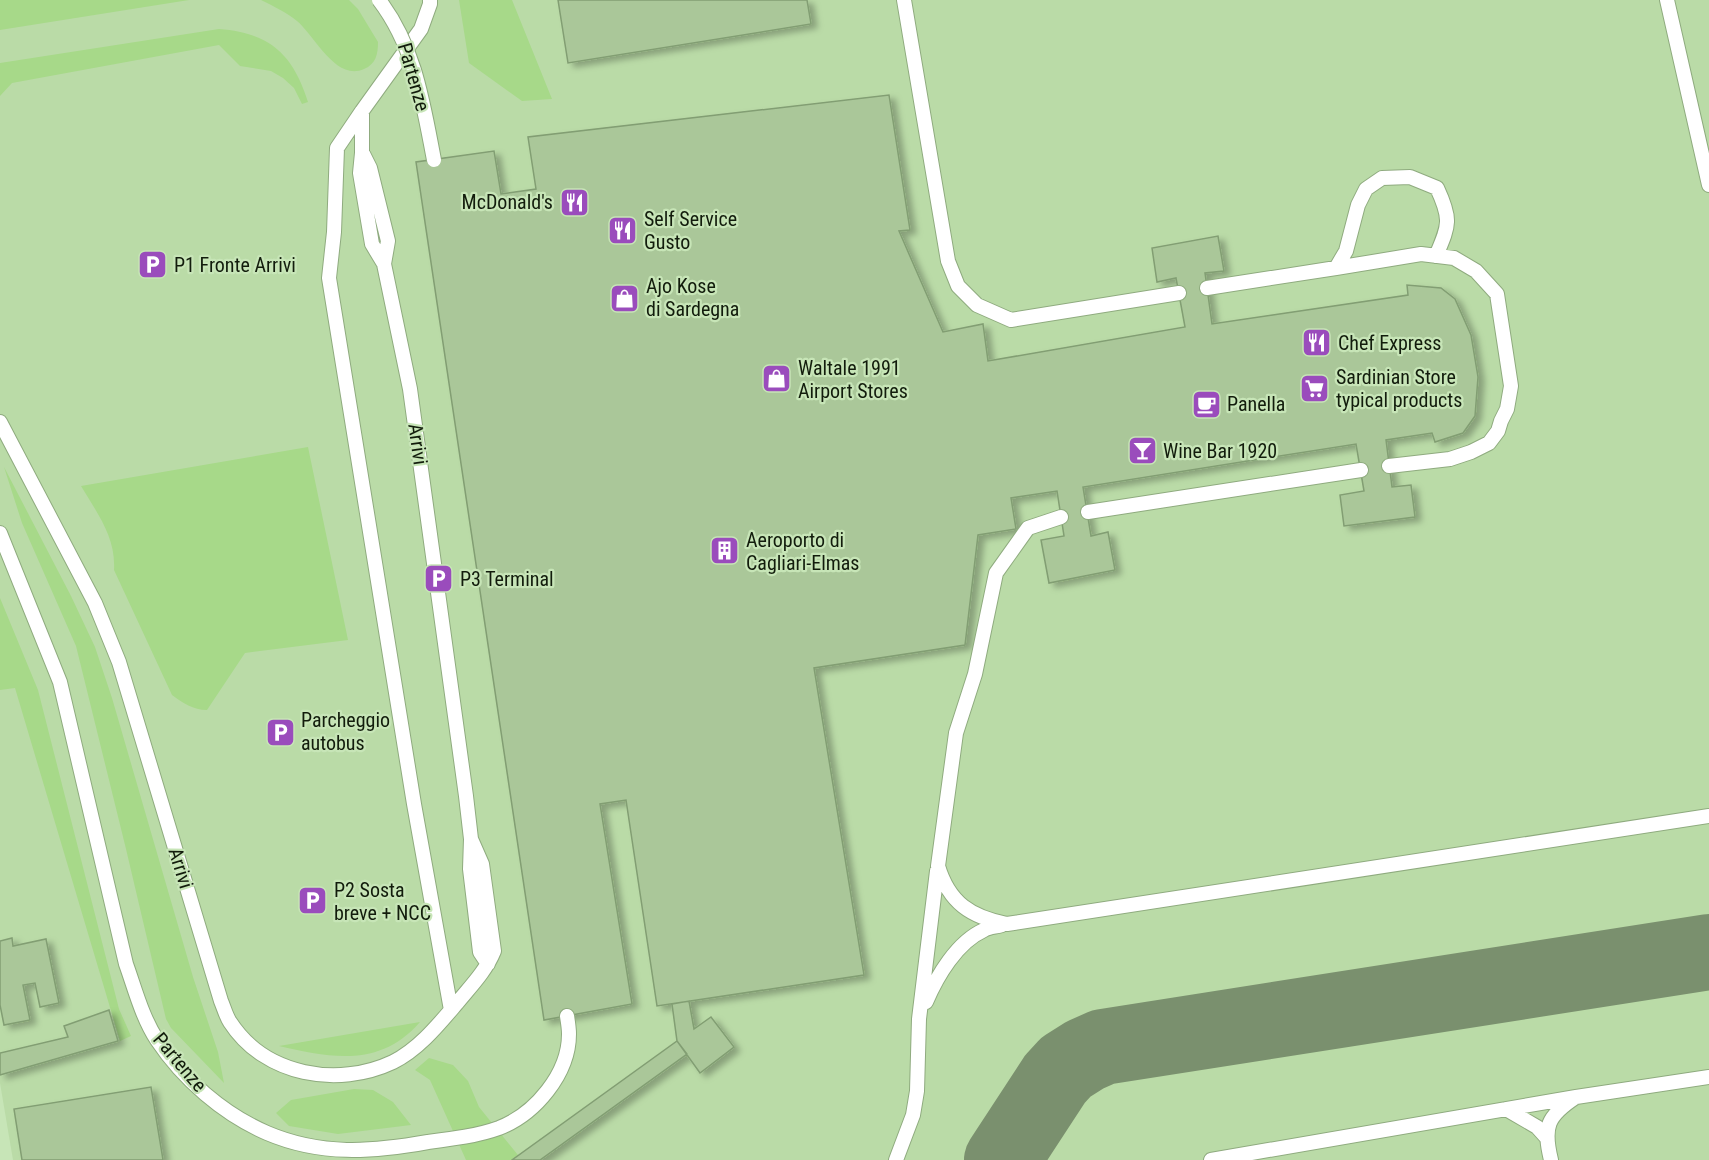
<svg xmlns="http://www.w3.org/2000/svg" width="1709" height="1160" font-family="'Roboto Condensed',sans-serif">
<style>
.built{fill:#badba7}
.green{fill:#a7d989}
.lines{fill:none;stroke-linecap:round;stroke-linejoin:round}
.taxiway{stroke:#7a906e;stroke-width:76}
.building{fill:#aac799;stroke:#829e73;stroke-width:1.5;filter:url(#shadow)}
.service-casing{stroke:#8fab7f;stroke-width:16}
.service{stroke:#fff;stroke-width:14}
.service-bridge-casing{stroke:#8fab7f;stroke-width:16;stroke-linecap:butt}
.service-bridge{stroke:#fff;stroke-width:14}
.labels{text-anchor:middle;stroke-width:4.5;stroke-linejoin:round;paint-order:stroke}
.street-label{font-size:20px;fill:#121c0c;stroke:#c7e5b7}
.poi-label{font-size:20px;fill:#121c0c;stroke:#c7e5b7;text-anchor:start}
</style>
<defs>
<filter id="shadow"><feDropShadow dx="6" dy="4" stdDeviation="3" flood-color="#0004"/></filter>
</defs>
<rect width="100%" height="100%" fill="#c7e5b7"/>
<path class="built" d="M0,0H1709V1160H13L0,1083Z"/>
<path class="green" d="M0,0H189L0,30Z
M261,0H349L358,9L378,42C378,54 376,64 364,69C336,82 314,35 297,21C286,12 273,6 261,0Z
M459,0H512L552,99L522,101L469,63Z
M219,29C270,33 293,54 308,102L302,104L294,88L283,78L271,71L240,66L219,45L12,83L0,96V63Z
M308,447L348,640L245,653L207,710C193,710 183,703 172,695L114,570C116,537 97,513 81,486Z
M4,467L71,596L95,647L112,698L193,977L218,1052L224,1083L171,1028L166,1019L126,849L76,646L22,523Z
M0,598L38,690L119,1009L131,1036L120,1041L15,688L0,690Z
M420,1022C380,1068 331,1058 279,1046Z
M429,1058L453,1065L468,1081L479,1107L522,1160H466L430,1080L415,1070Z
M354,1089L373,1090L393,1102L411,1125L338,1134L289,1126L276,1113L291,1100Z"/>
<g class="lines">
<path class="taxiway" d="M1002,1160L1055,1079L1066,1067L1085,1055L1103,1047L1709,952"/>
</g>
<path class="building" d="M558,0H807L811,24L568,63Z
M889,95L910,230L899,231L943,332L983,324L988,361L1185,327L1176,278L1157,282L1152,248L1218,236L1224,271L1205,273L1212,324L1408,295L1407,285L1441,288L1455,299L1471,335L1478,377L1475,416L1463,433L1435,442L1432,433L1386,440L1392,487L1411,485L1415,517L1344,526L1340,495L1364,491L1356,444L1083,487L1091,536L1108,532L1115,570L1049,583L1041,540L1064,536L1057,491L1011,498L1016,529L978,535L965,645L814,668L864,975L657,1006L626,800L600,804L632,1004L544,1020L416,162L494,151L501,194L536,189L528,137Z
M12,938L13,946L46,939L59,1003L40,1007L35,983L23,985L30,1020L4,1025L0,1005V941Z
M689,1001L694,1029L711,1017L734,1047L700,1073L677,1041L672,1004Z
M109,1010L118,1041L0,1075V1053L68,1037L64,1026Z
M677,1041L687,1054L540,1160H512Z
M151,1087L163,1160H22L14,1109Z"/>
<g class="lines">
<defs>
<path id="service" d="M430,0V4L421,29L362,111V152L370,168L388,241L384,264L410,389L466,796L471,839L470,869L480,952L488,964
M904,0L948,261L958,286L977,305L1011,320L1179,293
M1667,0L1709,185
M362,111L337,148L334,232L329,278L414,804L451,1010
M362,153L360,173L372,244L384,264
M1207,288L1336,268
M0,422L95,603L119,662L221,1001C224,1008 226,1016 230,1022C265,1076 338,1088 393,1062C419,1049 439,1024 457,1003C470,987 486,971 494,951L482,864L471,839
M1389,466L1450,459L1471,452L1489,443L1498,431L1501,421L1507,409L1511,386L1497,294L1476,271L1454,258L1421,254L1336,268L1346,251L1358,205L1366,189L1382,178L1410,177L1437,188C1452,220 1449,225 1436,256
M1088,512L1361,470
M1061,517L1028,528L996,573L975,674L956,733L938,866C949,903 971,917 1007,924L1709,816
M0,533L60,682L126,964C135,989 142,1017 157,1040C183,1079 223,1114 267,1133C321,1156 372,1152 428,1142C452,1139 477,1136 499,1128C535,1114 569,1074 569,1034C569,1028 568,1022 567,1016
M926,1002C937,976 957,942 984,930C989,927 996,927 1002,925
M1506,1109L1537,1127L1546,1137
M896,1160L913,1115L917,1091L919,1019L937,871
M1211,1160L1576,1097
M1551,1160C1543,1127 1547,1116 1576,1097L1709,1077"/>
</defs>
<use href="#service" class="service-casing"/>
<use href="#service" class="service"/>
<defs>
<path id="service-bridge" d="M379,0C415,47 423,103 434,160"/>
</defs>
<use href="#service-bridge" class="service-bridge-casing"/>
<use href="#service-bridge" class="service-bridge"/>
</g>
<defs>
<symbol id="restaurant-square" viewBox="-11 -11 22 22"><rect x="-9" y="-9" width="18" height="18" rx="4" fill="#9a4cbc" stroke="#c7e5b7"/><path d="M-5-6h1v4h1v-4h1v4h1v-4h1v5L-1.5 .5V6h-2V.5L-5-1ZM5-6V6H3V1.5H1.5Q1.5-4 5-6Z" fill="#fff"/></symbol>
<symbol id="parking-square" viewBox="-11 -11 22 22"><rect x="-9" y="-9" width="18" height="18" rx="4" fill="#9a4cbc" stroke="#c7e5b7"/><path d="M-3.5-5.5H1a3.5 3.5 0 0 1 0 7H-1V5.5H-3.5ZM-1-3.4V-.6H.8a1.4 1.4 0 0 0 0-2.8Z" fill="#fff"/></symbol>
<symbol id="shop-square" viewBox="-11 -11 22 22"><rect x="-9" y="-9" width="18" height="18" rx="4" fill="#9a4cbc" stroke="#c7e5b7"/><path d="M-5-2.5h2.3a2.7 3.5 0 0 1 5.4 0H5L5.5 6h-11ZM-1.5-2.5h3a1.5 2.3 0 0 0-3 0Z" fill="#fff"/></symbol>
<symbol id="supermarket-square" viewBox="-11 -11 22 22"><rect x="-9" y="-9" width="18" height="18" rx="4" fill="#9a4cbc" stroke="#c7e5b7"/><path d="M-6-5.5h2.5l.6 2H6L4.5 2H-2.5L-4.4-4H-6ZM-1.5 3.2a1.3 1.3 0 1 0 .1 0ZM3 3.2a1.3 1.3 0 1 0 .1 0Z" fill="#fff"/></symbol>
<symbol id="cafe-square" viewBox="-11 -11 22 22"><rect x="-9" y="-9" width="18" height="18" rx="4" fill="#9a4cbc" stroke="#c7e5b7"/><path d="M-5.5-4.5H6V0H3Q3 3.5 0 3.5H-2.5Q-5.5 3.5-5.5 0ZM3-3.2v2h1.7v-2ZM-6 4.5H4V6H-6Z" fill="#fff"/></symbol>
<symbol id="bar-square" viewBox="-11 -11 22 22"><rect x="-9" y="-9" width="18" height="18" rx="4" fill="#9a4cbc" stroke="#c7e5b7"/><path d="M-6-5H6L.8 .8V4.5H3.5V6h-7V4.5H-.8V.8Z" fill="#fff"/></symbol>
<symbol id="building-square" viewBox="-11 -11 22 22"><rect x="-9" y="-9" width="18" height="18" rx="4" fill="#9a4cbc" stroke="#c7e5b7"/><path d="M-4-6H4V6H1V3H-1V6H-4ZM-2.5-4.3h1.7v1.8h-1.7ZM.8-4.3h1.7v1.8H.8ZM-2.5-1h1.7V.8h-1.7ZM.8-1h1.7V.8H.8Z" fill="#fff"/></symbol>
</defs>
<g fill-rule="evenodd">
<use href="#restaurant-square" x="558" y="186" width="33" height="33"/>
<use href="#restaurant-square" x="606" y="214" width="33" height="33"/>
<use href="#parking-square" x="136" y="248" width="33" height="33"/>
<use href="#shop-square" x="608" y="282" width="33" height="33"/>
<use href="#restaurant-square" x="1300" y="326" width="33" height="33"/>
<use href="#shop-square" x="760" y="362" width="33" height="33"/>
<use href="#supermarket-square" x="1298" y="372" width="33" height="33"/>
<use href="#cafe-square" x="1190" y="388" width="33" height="33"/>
<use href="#bar-square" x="1126" y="434" width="33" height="33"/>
<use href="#building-square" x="708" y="534" width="33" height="33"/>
<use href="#parking-square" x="422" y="562" width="33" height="33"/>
<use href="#parking-square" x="264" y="716" width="33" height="33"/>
<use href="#parking-square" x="296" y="884" width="33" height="33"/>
</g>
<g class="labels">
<g class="street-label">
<text transform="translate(414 77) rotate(74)" y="7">Partenze</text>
<text transform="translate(418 444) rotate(82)" y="7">Arrivi</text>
<text transform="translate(181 868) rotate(73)" y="7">Arrivi</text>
<text transform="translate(180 1062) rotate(50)" y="7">Partenze</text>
</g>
<g class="poi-label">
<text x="553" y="209" text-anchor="end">McDonald's</text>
<text x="644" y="226">Self Service<tspan x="644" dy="23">Gusto</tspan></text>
<text x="174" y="272">P1 Fronte Arrivi</text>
<text x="646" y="293">Ajo Kose<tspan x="646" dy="23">di Sardegna</tspan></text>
<text x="1338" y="350">Chef Express</text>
<text x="798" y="375">Waltale 1991<tspan x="798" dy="23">Airport Stores</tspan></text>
<text x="1336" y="384">Sardinian Store<tspan x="1336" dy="23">typical products</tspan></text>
<text x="1227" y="411">Panella</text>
<text x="1163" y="458">Wine Bar 1920</text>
<text x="746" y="547">Aeroporto di<tspan x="746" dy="23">Cagliari-Elmas</tspan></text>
<text x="460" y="586">P3 Terminal</text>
<text x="301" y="727">Parcheggio<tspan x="301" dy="23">autobus</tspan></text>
<text x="334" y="897">P2 Sosta<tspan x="334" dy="23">breve + NCC</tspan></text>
</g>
</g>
</svg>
